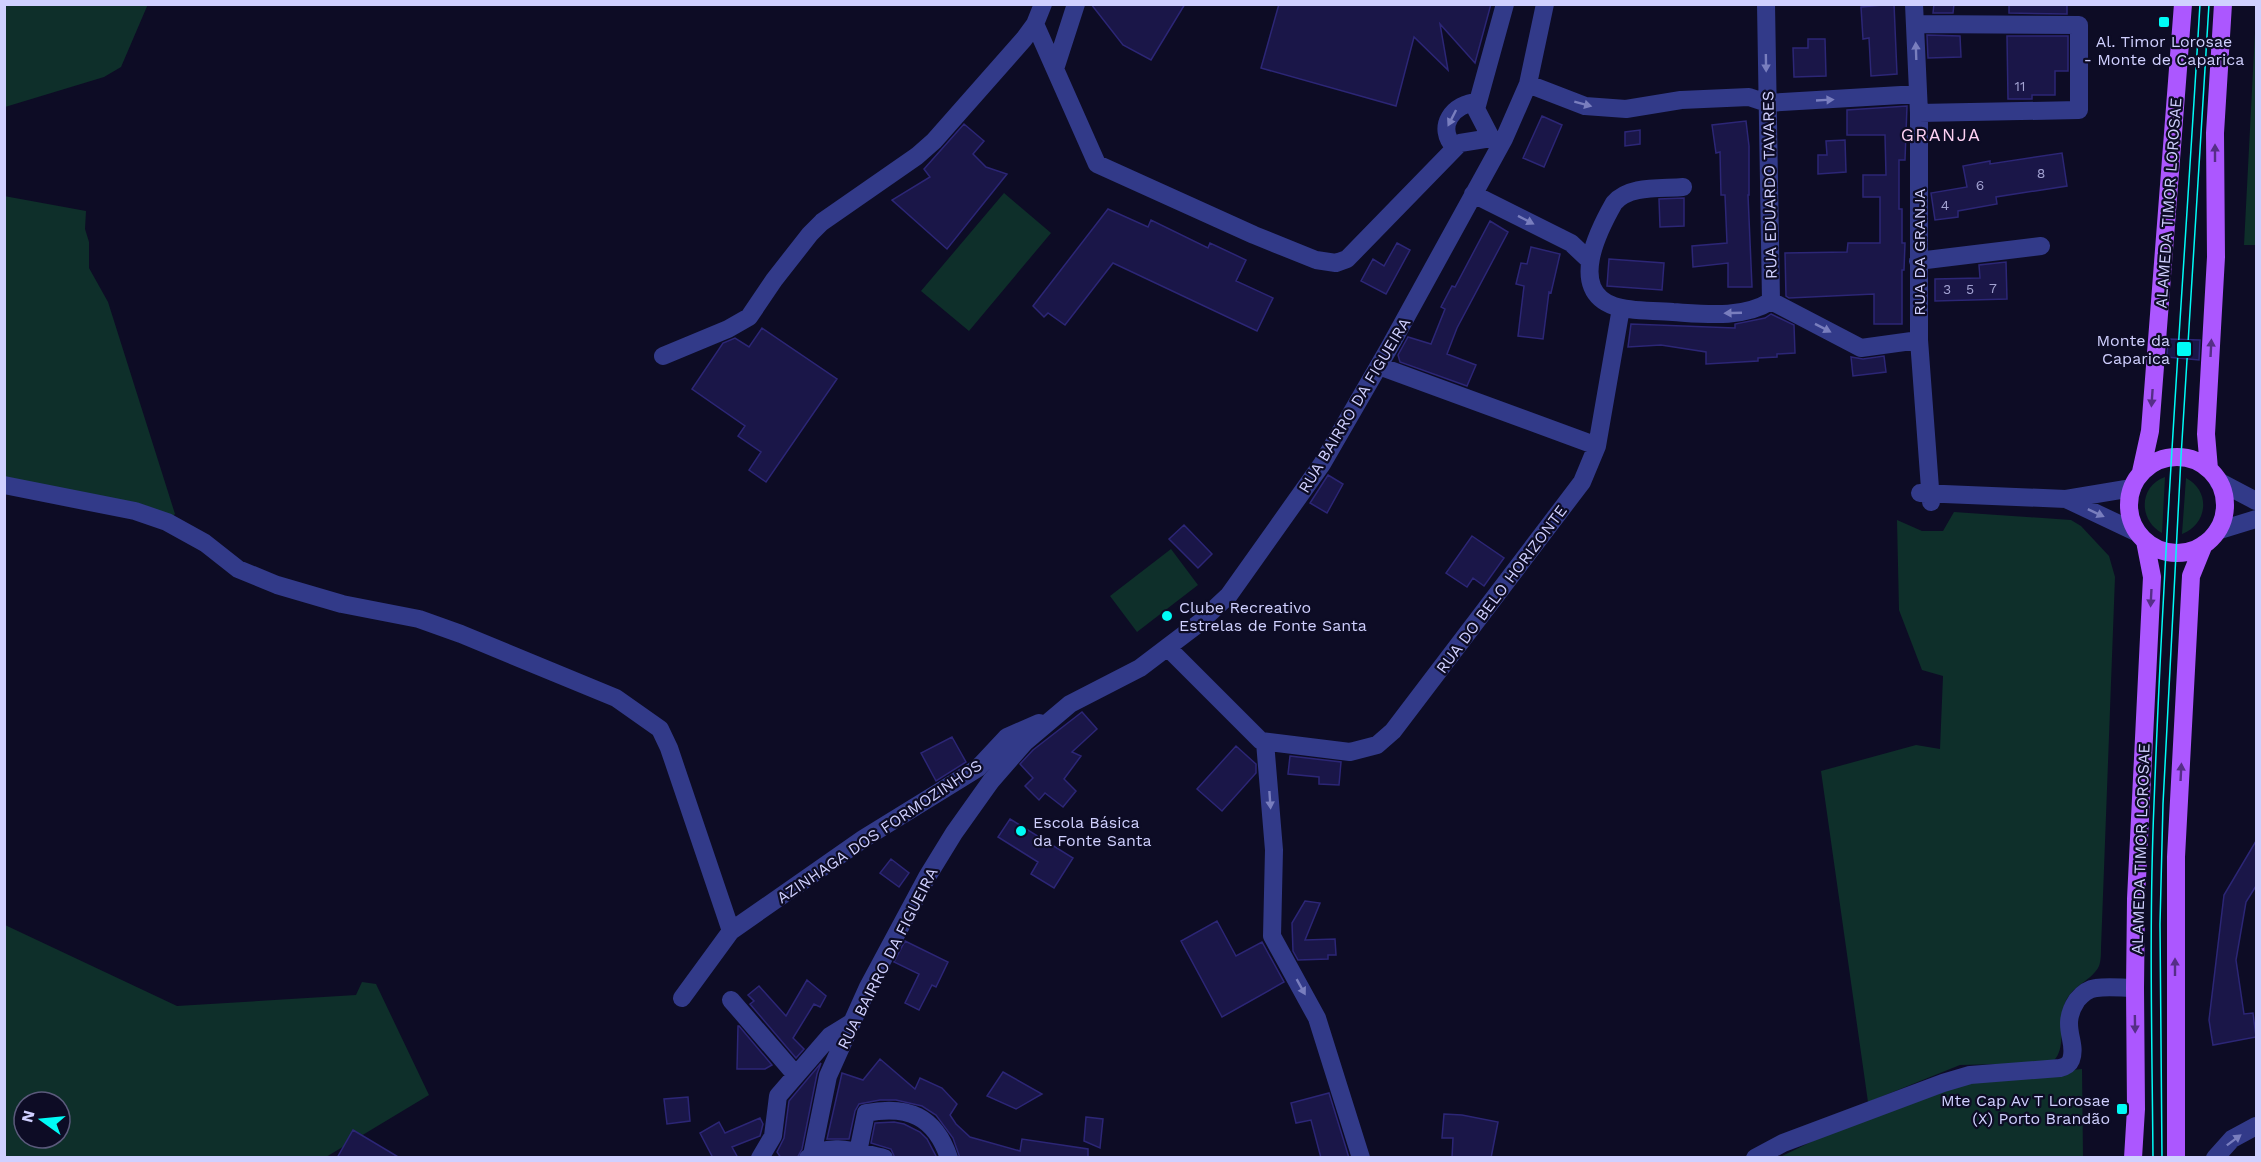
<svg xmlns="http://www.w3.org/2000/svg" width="2261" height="1162" font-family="'Work Sans',sans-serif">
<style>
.green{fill:#0e2f2a;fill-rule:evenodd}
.building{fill:#1a1648;stroke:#2c2676;stroke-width:1.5}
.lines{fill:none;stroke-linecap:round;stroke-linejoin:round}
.minor{stroke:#323a89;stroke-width:18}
.major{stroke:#ac57ff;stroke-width:18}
.tram{stroke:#00fbf6;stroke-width:1.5}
.oneway{fill:#797ebe}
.oneway2{fill:#552e87}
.poi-dot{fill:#00fbf6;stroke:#0d0c25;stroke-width:2}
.labels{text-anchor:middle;stroke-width:4.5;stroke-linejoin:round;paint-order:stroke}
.number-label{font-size:14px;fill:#a2a2d1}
.poi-label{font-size:16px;fill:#d0d0ff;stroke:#0d0c25;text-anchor:end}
.street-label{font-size:16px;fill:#d0d0ff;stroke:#0d0c25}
.neighbourhood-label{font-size:18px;letter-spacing:1.5px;fill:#ffd2f4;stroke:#0d0c25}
</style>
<rect width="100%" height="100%" fill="#0d0c25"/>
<path class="green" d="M148,4L121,67L104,77L5,107V5Z
M2256,13V245H2244Z
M1004,193L1051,233L969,331L921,291Z
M4,196L86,211L85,229L89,242V268L108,302L175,514L167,522L5,485Z
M2165,477L2162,533C2138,520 2139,486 2165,477Z
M2186,478C2211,491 2208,524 2182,534Z
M1954,512L2071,520L2081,526L2109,556L2115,577L2101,948C2101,953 2101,961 2099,966C2092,981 2073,984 2065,1003C2058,1021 2068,1054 2050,1063L1960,1065L1868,1102L1821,771L1916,745L1940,749L1943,676L1922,670L1899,610L1897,520L1922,531H1943Z
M1171,549L1198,585L1137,632L1110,596Z
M5,925L177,1006L356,995L362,982L376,984L429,1095L326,1157L5,1158ZM24,1102H60V1138H24Z
M2082,1069L2083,1157L1778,1158L1821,1137L1970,1081Z"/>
<path class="building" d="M1091,4H1185L1151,60L1123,45Z
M1279,4H1491L1475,63L1440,24L1448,70L1414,37L1396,106L1261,68Z
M1894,4L1897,74L1871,76L1869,38L1863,39L1861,7Z
M1934,4H1954L1953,13H1933Z
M2009,4H2067V14L2009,13Z
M1927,35L1960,36L1961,57L1928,58Z
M2007,36H2068V71H2055V95H2032V99H2008Z
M1808,39H1825L1826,76L1794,77L1793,48H1808Z
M1907,106L1905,160H1899V209H1902V243H1905L1904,270H1902V324H1874V294L1789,298L1786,296L1785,253L1847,252L1848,243H1880V197H1863V175H1886L1885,135H1847V110Z
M1542,116L1562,125L1544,167L1523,158Z
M1746,121L1749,146V195H1748L1752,287H1728V263L1693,267L1692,246L1727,243L1725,195H1721L1720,152L1716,153L1712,125Z
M964,124L984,141L973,154L986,167L1007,174L947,249L892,200L930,177L924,169Z
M1640,130V144L1625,146V132Z
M1845,140L1846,172L1818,174V155H1827L1826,141Z
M2062,153L2067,186L1996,197L1997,204L1958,211V217L1935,220L1931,193L1967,187L1963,166L1990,161V164Z
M1684,198V226L1660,227L1659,199Z
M1108,209L1148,227L1151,220L1208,248L1210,243L1246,260L1236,281L1273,298L1257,331L1113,263L1065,325L1048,313L1044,317L1033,306Z
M1490,221L1508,232L1457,328L1447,354L1476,365L1467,386L1400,362L1398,355L1408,337L1431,344L1445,309L1441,307L1452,286L1455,287Z
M1397,243L1410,250L1386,294L1361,281L1373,259L1384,266Z
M1531,247L1560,254L1551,293L1549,292L1543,339L1518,336L1524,286L1516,284L1521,263L1527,264Z
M1609,259L1664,263L1662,290L1607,286Z
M2006,262L2007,299L1935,301V279L1980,278L1979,265Z
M1771,314L1794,325L1795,353L1777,354V357L1758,358V361L1706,364V352L1661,345L1628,347L1631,324L1735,328V324L1765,318Z
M762,328L837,379L766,482L749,470L761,452L738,436L745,426L692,389L723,343L735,338L749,347Z
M2168,339L2200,340L2199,360L2167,357Z
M1884,356L1886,372L1853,376L1851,357L1863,359Z
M1328,475L1343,484L1327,513L1310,503Z
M1184,525L1212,554L1198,568L1169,539Z
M1472,536L1504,558L1484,586L1473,578L1467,587L1446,573Z
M1082,712L1097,729L1072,752L1081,756L1064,779L1076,791L1063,807L1045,793L1039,800L1025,786L1033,778L1020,764L1033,750Z
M952,737L966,762L936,781L921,753Z
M1236,746L1256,764V773L1222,811L1197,789Z
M1290,756L1341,762L1339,785L1319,784V777L1288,774Z
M1010,819L1073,858L1054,888L1031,874L1038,862L998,837Z
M2256,841V886L2246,902L2236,960L2244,1014L2253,1013L2256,1037L2213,1045L2209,1020L2224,895Z
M891,859L909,873L899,887L880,873Z
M1305,901L1320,903L1305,940L1335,939L1336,955H1328V959L1298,960L1293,951L1292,923Z
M1217,921L1236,956L1262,942L1284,982L1222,1017L1181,941Z
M905,941L948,962L936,987L932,985L919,1010L905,1003L919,974L894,962Z
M807,980L826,996L820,1007L814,1004L793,1038L804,1049L796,1058L750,1004L754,1001L748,995L759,986L786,1016Z
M738,1026H739L772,1065L765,1069H737Z
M880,1059L915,1089L920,1078L942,1088L957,1104L950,1115L956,1124L970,1137L1020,1151L1022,1139L1088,1149V1158H960L953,1138L936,1115L922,1106L896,1100H880L859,1104L855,1111L849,1139H827L842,1073L863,1080Z
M821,1063L817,1074L802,1149L797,1158H781L777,1152L784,1138L789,1101Z
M1003,1072L1042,1094L1016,1109L987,1096Z
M1329,1093L1346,1148L1349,1158H1321L1311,1120L1296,1123L1291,1103Z
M688,1097L690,1121L667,1124L664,1099Z
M1444,1114L1462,1115L1498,1122L1491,1158H1452L1453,1138H1442Z
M1086,1117L1103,1119L1100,1148L1084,1141Z
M760,1118L763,1124L760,1136L732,1147L738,1158H713L700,1133L719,1122L725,1133Z
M894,1122L904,1124L920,1132L927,1139L937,1158H895L891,1149L871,1143L875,1123Z
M353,1130L400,1158H337Z"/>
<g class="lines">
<path class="minor" d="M1914,4L1919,113V340L1931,502
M1035,24L1097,164L1254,235L1316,260L1336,263L1347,259L1460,143L1491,138
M1915,24L2079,25V110L1919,113
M1055,69L1076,4
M1528,84L1585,106L1626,109L1681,100L1749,97L1767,103L1918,94
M1499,144L1491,138L1476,109L1505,4
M1455,148C1435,127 1453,103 1478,102
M1683,187C1661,189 1629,185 1614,203C1598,231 1568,290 1614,306C1631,312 1654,310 1673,312C1704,314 1743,319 1771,301L1766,4
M1473,194L1571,243L1589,260
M1918,261L2041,246
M1771,301L1861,348L1919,340
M663,356L728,329L749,317L774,280L810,234L822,222L917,156L934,141L1024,39L1035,24L1043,4
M1379,366L1597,446
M2218,481L2256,501
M4,485L135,511L167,522L205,543L238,569L277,585L342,604L419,619L461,634L616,698L660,729L669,748L731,931
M2132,488L2066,499L2138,533
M1920,493L2066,499
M2217,531L2256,519
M1168,648L1261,741L1350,752L1377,745L1393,731L1582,482L1597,446L1621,308
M1265,742L1274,850L1272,936L1317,1018L1361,1158
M682,998L731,931L863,839L978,768L1007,737L1039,723
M731,1000L795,1074
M858,1152L866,1113C908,1105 935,1116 949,1158
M812,1155L828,1076L868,987L927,877L954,833L991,781L1025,742L1070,704L1140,668L1198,624L1229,595L1322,464L1389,348L1504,139L1528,84L1545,4
M760,1158L773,1136L778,1096L830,1036L851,1023
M808,1158C829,1141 860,1153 884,1158
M1755,1158L1783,1143L1943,1083L1970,1075L2060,1068C2064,1067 2069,1065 2071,1060C2078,1041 2059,1027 2077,1000C2082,994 2088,989 2096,988C2109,986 2122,988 2135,988
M2215,1158L2232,1139L2256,1126"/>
<path class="major" d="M2129 505a48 48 0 1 1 96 0a48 48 0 1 1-96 0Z
M2209,469L2206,434L2216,257L2215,133L2223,4
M2141,472L2150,431L2183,4
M2133,1158L2136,1109L2135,988L2136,899L2152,577L2145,541
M2176,1158V857L2191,576L2204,544"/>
<path class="tram" d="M2153,1158C2152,1040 2149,922 2154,804C2164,537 2184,271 2200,4
M2162,1158L2160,924L2163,804L2181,457L2209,4"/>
</g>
<defs><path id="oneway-solid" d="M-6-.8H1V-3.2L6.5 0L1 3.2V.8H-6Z" transform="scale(1.5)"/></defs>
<g class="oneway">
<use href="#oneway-solid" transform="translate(1916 51) rotate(-92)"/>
<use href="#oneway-solid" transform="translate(1766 63) rotate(89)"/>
<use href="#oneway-solid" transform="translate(1825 100) rotate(-3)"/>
<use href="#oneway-solid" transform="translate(1583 104) rotate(15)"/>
<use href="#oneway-solid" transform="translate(1452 118) rotate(117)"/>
<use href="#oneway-solid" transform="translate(1526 220) rotate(27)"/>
<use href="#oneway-solid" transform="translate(1733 313) rotate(178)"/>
<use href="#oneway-solid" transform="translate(1823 328) rotate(27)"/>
<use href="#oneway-solid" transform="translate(2096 513) rotate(25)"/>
<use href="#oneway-solid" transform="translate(1270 800) rotate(86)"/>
<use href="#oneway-solid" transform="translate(1301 987) rotate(61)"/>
<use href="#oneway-solid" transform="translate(2234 1140) rotate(-37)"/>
</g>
<g class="oneway2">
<use href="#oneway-solid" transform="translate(2215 153) rotate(-90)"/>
<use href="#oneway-solid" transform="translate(2211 348) rotate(-87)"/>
<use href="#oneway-solid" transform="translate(2152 398) rotate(94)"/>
<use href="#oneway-solid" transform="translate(2151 598) rotate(93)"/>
<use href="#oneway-solid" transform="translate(2181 772) rotate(-87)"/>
<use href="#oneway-solid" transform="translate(2175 967) rotate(-90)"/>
<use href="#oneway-solid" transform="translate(2135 1024) rotate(89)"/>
</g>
<g class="poi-dot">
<rect x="2158" y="16" width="12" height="12" rx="3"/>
<rect x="2176" y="341" width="16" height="16" rx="3"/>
<circle cx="1167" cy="616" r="6"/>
<circle cx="1021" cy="831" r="6"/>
<rect x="2116" y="1103" width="12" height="12" rx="3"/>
</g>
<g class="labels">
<g class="number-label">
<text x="2020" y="91">11</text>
<text x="2041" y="178">8</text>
<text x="1980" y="190">6</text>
<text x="1945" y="210">4</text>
<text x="1993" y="293">7</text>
<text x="1947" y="294">3</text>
<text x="1970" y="294">5</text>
</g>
<g class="poi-label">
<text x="2164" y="47" text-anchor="middle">Al. Timor Lorosae<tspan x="2164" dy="18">- Monte de Caparica</tspan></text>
<text x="2170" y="346">Monte da<tspan x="2170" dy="18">Caparica</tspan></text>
<text x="1179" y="613" text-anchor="start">Clube Recreativo<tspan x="1179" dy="18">Estrelas de Fonte Santa</tspan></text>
<text x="1033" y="828" text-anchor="start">Escola Básica<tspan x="1033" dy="18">da Fonte Santa</tspan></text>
<text x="2110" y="1106">Mte Cap Av T Lorosae<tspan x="2110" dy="18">(X) Porto Brandão</tspan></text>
</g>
<g class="street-label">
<text transform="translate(1769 185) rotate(-91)" y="6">RUA EDUARDO TAVARES</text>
<text transform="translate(2168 203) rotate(-86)" y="6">ALAMEDA TIMOR LOROSAE</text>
<text transform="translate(1919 252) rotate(-90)" y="6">RUA DA GRANJA</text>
<text transform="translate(1354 405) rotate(-59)" y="6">RUA BAIRRO DA FIGUEIRA</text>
<text transform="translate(1501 589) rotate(-53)" y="6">RUA DO BELO HORIZONTE</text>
<text transform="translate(879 831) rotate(-34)" y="6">AZINHAGA DOS FORMOZINHOS</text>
<text transform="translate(2140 849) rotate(-88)" y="6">ALAMEDA TIMOR LOROSAE</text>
<text transform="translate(887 958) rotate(-63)" y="6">RUA BAIRRO DA FIGUEIRA</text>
</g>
<g class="neighbourhood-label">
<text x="1941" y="141">GRANJA</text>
</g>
</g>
<rect width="2261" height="1162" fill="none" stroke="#d0d0ff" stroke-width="12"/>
<g transform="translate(42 1120) rotate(285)"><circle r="28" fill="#0d0c25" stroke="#5b5a7c" stroke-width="1.5"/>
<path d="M0-4.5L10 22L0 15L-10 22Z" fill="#00fbf6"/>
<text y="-9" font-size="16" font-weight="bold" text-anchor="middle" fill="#d0d0ff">N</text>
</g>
</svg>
